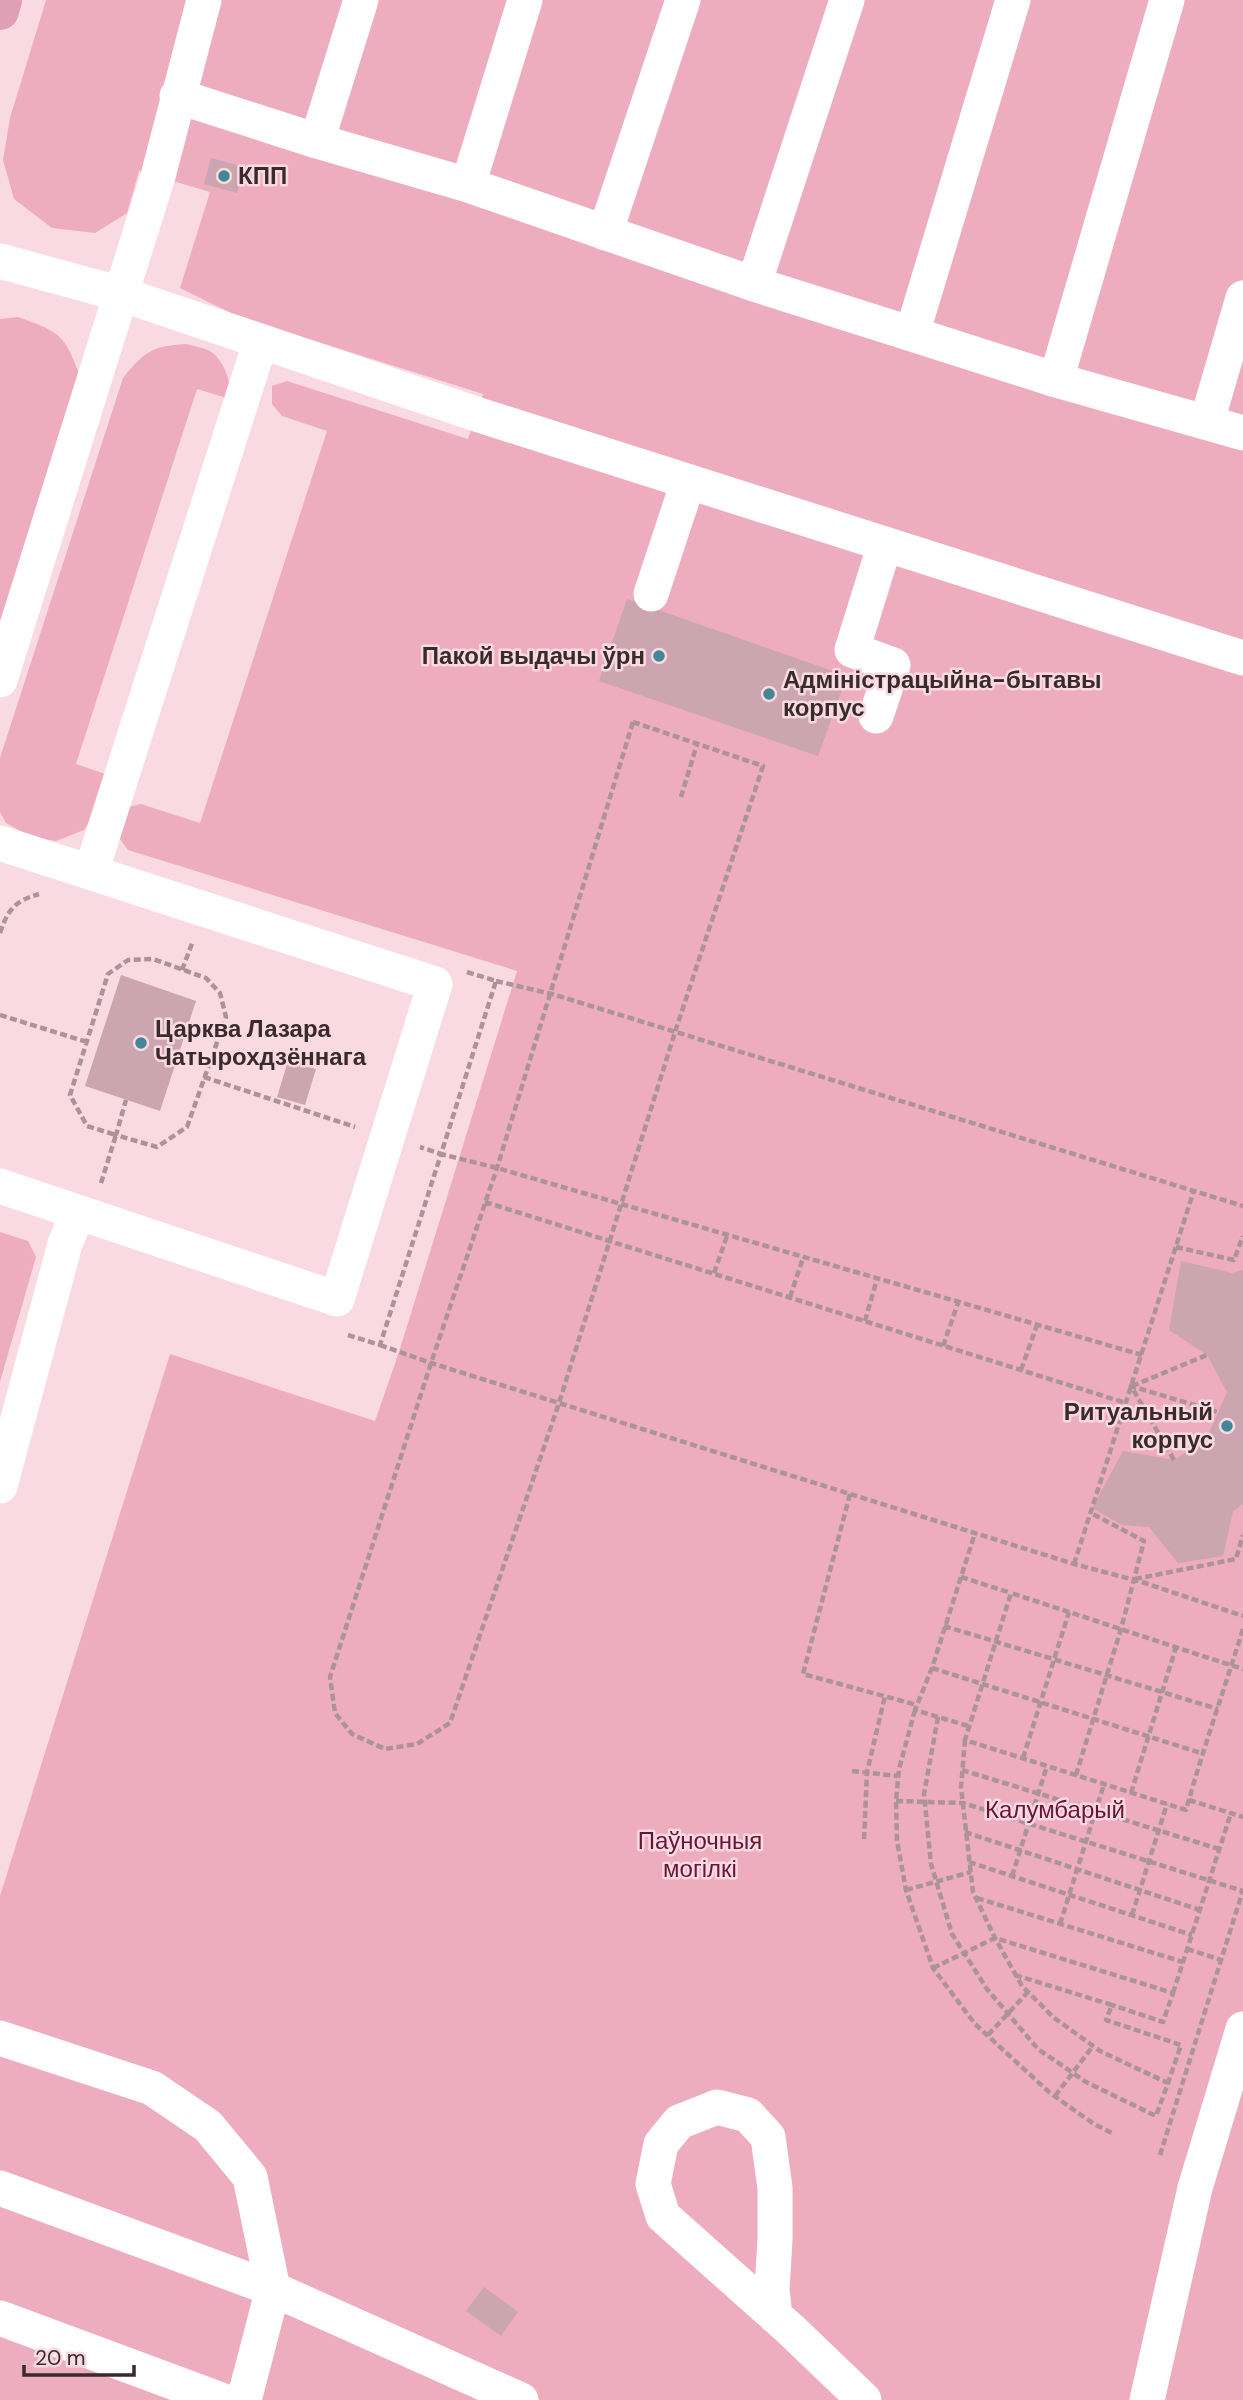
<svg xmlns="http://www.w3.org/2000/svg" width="1243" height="2400" font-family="'DM Sans',sans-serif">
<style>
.green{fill:#eeacbf}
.building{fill:#cba5af}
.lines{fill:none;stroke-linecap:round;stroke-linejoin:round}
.path{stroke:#ac9399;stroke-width:4.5;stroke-dasharray:7 3.5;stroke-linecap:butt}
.minor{stroke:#fff;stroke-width:35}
.major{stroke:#dfa0b5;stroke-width:38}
.poi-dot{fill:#428794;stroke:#fadae2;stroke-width:2.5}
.labels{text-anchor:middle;stroke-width:5;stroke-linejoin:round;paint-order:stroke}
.poi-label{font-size:24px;font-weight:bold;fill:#392a2e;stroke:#fadae2;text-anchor:start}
.park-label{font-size:24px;fill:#691538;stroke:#fadae2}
</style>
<rect width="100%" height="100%" fill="#fadae2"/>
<path class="green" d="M46,0H1243V2400H0V1896L170,1354L375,1421L399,1352L517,971L128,850L117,835L128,807L141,804L200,823L327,431L282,416L272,404V386L287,381L468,439L483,394L239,317L180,288L210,192L139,171L127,213L95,233L52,228L14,199L3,160L10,118Z
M18,317C62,333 64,334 81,378L0,627V319Z
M186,344C193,346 201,347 208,350C224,358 232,383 230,399L197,389L76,764L111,776L99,807L84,830L56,841L33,838L6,823L0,812V758L123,378C144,352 152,346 186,344Z
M0,1232L28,1241L36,1257L0,1382Z"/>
<path class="building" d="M211,158L244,167L237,193L204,184Z
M627,599L847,676L818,756L599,681Z
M121,975L196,1001L160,1111L85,1086Z
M288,1061L316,1069L305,1105L277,1097Z
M1181,1261L1232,1273L1243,1270V1504L1233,1511L1223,1556L1178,1563L1149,1527L1122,1525L1092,1508L1123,1451L1174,1460L1206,1440L1227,1392L1207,1355L1169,1330Z
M484,2287L518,2312L501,2336L466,2311Z"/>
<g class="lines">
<path class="path" d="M633,722L763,766L675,1032L559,1403L450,1723L417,1744L385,1749L352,1734L335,1713L330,1677L431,1363L497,1168Z
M681,797L697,744
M0,933C8,909 15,901 39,894
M182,970L193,941
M467,972L496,981L441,1154L497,1168L1142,1355
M496,981L552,994L1243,1206
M0,1015L87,1042
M204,1077L355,1127
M101,1183L116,1135L87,1126L70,1095L108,974L128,960L153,959L206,978L220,993L226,1017L187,1127L157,1147L116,1135L126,1100
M485,1202L1126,1403
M1176,1247L1234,1260L1243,1236
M714,1273L727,1236
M790,1297L803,1258
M865,1321L877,1279
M348,1335L380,1345L441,1154L420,1147
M380,1345L431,1363L1074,1564L1142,1582L1243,1616
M943,1346L958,1303
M1021,1370L1037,1325
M1132,1386L1207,1355
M1174,1460L1131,1386L1218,1412
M850,1494L803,1674L917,1705
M1074,1564L1194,1190
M961,1577L1011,1593
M1135,1579L1236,1559L1243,1535
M944,1626L1218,1709
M1243,1629C1224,1690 1203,1749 1186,1810L965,1740L1011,1593C1088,1618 1165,1644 1243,1669
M932,1668L1204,1754
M915,1710L899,1769L896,1801L897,1841L906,1890L933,1968L975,2024L1050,2093L1094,2124L1112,2133
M938,1717L924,1794L931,1864L952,1934L987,1989L1038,2049L1086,2082L1156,2116L1168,2083L1100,2051L1053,2017L1022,1986L995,1938L973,1892L961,1787L965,1740
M968,1726L915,1710L932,1668L975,1533
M1023,1758L1069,1612
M962,1770L1219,1849
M852,1771L898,1776
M1076,1775L1121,1629L1144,1541L1091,1513
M1131,1793L1176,1647
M1189,1800L1243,1817
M896,1801L963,1803L1243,1891
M965,1832L1200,1910
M864,1839L867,1772L885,1696
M969,1862L1192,1935
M1012,1876L1047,1766
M906,1890L971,1872
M977,1898L1183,1962
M1132,1915L1167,1804
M1060,1924L1104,1784
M1187,1949L1221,1960
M933,1968L995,1938L1173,1993L1163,2022L1112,2005
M1015,1975L1112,2005L1106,2020L1181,2045L1168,2083
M1173,1993L1231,1813
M988,2035L1028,1992
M1055,2096L1093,2046
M1160,2155L1243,1890"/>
<path class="minor" d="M177,96L317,141L468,185L754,284L912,334L1056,380L1243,433
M317,141L361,0
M468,185L525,0
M605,233L683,0
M0,261L121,294L476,414L1243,658
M754,284L847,0
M912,334L1013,0
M1056,380L1167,0
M1207,421L1243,298
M651,594L688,482
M0,680L158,176L204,0
M876,716L893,665L852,650L885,544
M0,843L435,984L337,1299L0,1186
M91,872L260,343
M0,1486L65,1244L77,1214
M0,2038L152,2088L208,2126L250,2177L273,2289L244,2400
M0,2188L273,2289L521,2400
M775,2316L772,2290L775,2239V2188L768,2137L748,2115L717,2107L679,2122L661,2144L653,2184L663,2216L790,2329L864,2400
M0,2318L221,2400
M1147,2400L1195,2188L1243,2029"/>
<path class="major" d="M0,11L3,0"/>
</g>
<g class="poi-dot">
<circle cx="224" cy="176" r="7"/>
<circle cx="659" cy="656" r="7"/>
<circle cx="769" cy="694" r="7"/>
<circle cx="141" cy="1043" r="7"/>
<circle cx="1227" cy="1426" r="7"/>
</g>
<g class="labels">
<g class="poi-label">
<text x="238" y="184">КПП</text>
<text x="645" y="664" text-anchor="end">Пакой выдачы ўрн</text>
<text x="783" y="688">Адміністрацыйна-бытавы<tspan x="783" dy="28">корпус</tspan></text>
<text x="155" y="1037">Царква Лазара<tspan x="155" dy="28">Чатырохдзённага</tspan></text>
<text x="1213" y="1420" text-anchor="end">Ритуальный<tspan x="1213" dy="28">корпус</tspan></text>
</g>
<g class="park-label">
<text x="1055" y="1818">Калумбарый</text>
<text x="700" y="1849">Паўночныя<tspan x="700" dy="28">могілкі</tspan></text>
</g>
</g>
<path d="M24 2365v10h110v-10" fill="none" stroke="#392a2e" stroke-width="3.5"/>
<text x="35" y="2365" font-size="21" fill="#392a2e" stroke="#fadae2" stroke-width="5" paint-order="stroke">20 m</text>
</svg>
